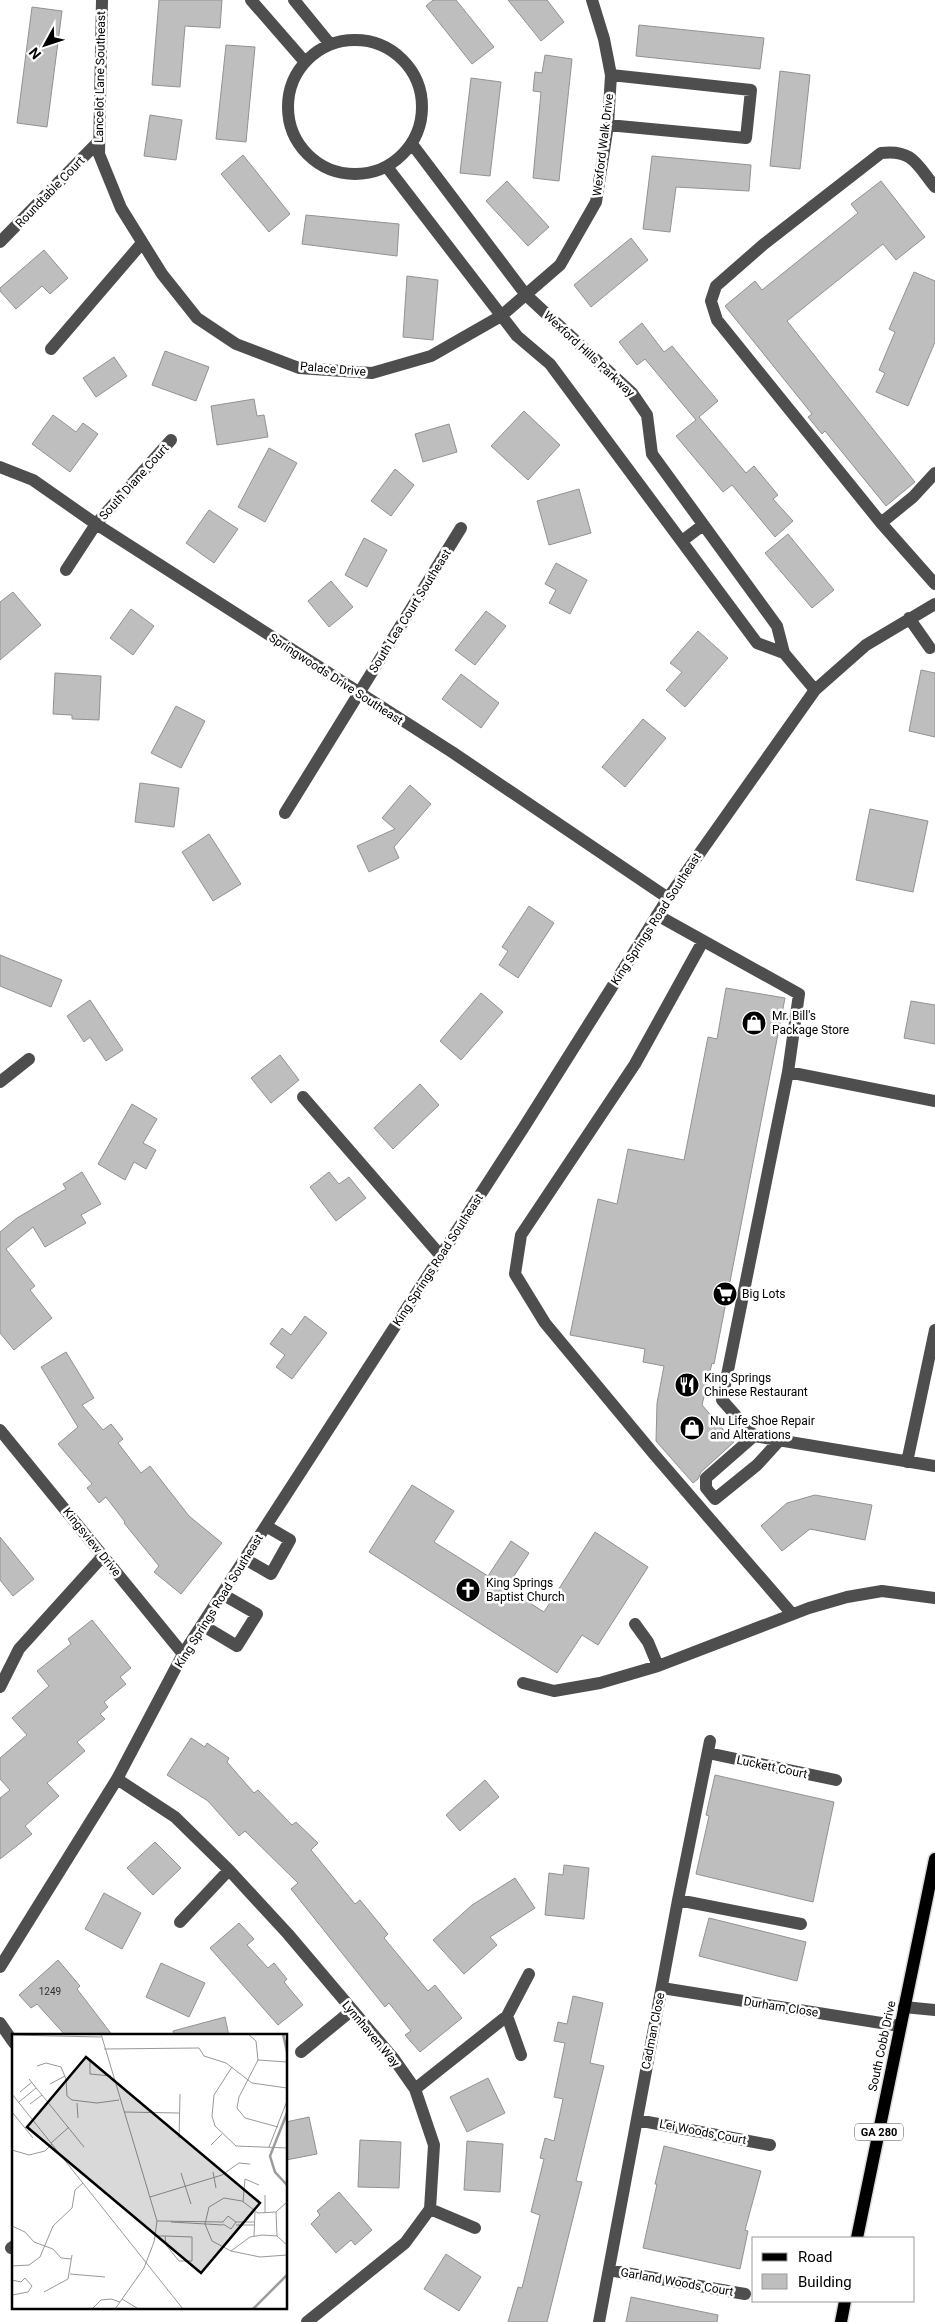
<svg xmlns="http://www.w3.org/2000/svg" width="935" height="2322" font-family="Roboto,sans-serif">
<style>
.building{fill:#bebebe;stroke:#929292}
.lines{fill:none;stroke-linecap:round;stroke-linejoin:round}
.major-casing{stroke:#dbdbdb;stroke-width:15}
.minor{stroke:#4e4e4e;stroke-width:12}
.major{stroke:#000;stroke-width:12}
.labels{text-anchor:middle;stroke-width:5;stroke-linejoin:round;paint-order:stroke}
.number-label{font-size:10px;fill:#303030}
.shield{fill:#fff;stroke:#4c4c4c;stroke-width:1}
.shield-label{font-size:11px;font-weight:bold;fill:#000}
.street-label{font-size:12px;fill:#000;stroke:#fff}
.poi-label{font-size:12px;fill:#000;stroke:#fff;text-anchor:start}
.inset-river{fill:none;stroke:#9c9c9c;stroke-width:2.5}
.inset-road{fill:none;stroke:#999;stroke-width:1}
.view{fill:#000;fill-opacity:0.15;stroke:#000;stroke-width:2.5}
.inset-edge{fill:none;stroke:#000;stroke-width:2.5}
</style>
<rect width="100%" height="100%" fill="#fff"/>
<path class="building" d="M159,0H222L220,28L185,26L180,87L152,85Z
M433,0H456L494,47L472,64L426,6Z
M508,0H547L564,22L541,41Z
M32,7L62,11L47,127L17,123Z
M639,25L764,38L760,69L636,56Z
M226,45L255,47L246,142L216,139Z
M545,55L572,59L559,181L533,178L541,92L533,91L535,72L542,73Z
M780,71L810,75L800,169L770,166Z
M471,78L501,82L490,176L460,173Z
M150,115L182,120L176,160L144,156Z
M243,155L290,214L269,232L221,174Z
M652,156L751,165L749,191L676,187L670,232L643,229Z
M507,181L549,227L528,246L486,201Z
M881,181L925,237L896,260L883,244L787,321L915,482L886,506L825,431L822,434L808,417L812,414L725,306L755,281L762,290L858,213L851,204Z
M306,215L399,224L397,256L302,244Z
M631,238L648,260L591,307L574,285Z
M44,250L68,278L50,294L42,286L16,309L0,291V288Z
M914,272L935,281V342L908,406L876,392L885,373L879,370L895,332L889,329Z
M407,276L438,280L433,340L403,337Z
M642,323L664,352L672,346L718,401L699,417L746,473L754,466L778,495L773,499L793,521L775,537L732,485L723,492L676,436L696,420L645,359L637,365L619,342Z
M165,351L209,367L196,401L152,385Z
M114,357L127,376L96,397L83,378Z
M254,399L257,416L264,415L268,437L217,445L211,406Z
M524,411L560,445L528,480L491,446Z
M53,415L76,432L83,423L98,434L70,472L32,444Z
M449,424L457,452L423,462L415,434Z
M269,448L297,463L265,522L238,507Z
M395,469L414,485L391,516L371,501Z
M579,489L591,533L549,545L537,501Z
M209,510L238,529L214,563L186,543Z
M788,534L834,590L812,608L765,553Z
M364,538L387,550L367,587L345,575Z
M556,563L587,580L570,614L549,603L556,590L545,584Z
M331,581L353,607L329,627L308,601Z
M13,592L41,625L0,660V602Z
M131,609L154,626L133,655L110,638Z
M486,611L506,626L475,665L455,650Z
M698,631L728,658L685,707L666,690L682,672L670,663Z
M921,670L935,673V737L909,731Z
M55,673L101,676L99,720L72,719V715L53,714Z
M461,674L499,703L481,728L442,699Z
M176,706L205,721L181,768L151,753Z
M643,719L666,738L625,787L602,767Z
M140,783L179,788L174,827L135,822Z
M410,785L431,804L394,847L399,858L369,872L357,846L395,829L382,818Z
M870,809L928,821L913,892L856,880Z
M209,834L241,884L213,901L182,852Z
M529,906L554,923L518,978L499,965L508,951L502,947Z
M0,955L62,980L51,1007L0,986Z
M726,988L785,998L714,1364L712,1363L702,1405L734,1442L701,1472L698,1479L693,1483L656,1441L657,1403L664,1366L643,1362L645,1349L570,1335L598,1199L617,1204L628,1149L684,1160L708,1037L717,1039Z
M481,993L503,1012L461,1060L440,1041Z
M90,1000L123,1050L106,1061L90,1037L84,1042L67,1016Z
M911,1001L935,1005V1044L904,1038Z
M280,1055L299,1080L271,1103L251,1078Z
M420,1084L439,1105L393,1149L374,1128Z
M132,1104L157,1119L143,1143L156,1150L146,1169L134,1162L125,1180L98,1164Z
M82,1172L101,1204L81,1215L86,1223L45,1247L33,1227L6,1249L35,1286L30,1290L52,1318L14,1350L0,1333V1232L17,1218L66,1189L63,1184Z
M329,1172L339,1184L349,1177L366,1198L336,1221L310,1187Z
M305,1316L327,1333L292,1379L276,1367L285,1355L270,1344L282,1328L291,1335Z
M66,1352L94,1398L82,1405L103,1430L111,1424L123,1439L118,1443L141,1473L150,1466L189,1516L222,1543L181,1594L154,1572L159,1566L124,1523L125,1522L106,1497L99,1503L87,1488L92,1484L58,1444L78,1427L41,1367Z
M412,1485L454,1511L434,1542L488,1576L511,1541L529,1553L506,1588L544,1612L595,1532L648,1567L598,1645L582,1635L557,1673L369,1552Z
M815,1495L872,1505L865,1540L810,1529L782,1551L761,1526L787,1503Z
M0,1537L34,1579L13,1596L0,1580Z
M92,1620L131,1668L120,1677L126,1684L104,1702L108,1707L100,1714L105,1719L77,1742L85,1751L47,1783L59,1796L25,1826L32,1834L0,1859V1798L10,1790L0,1779V1758L27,1735L12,1718L49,1686L37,1671L71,1644L68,1639Z
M191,1738L205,1747L207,1743L229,1758L227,1762L254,1793L258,1790L292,1825L296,1822L318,1843L311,1850L355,1904L360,1900L388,1934L384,1938L428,1991L435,1985L462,2018L420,2052L405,2035L411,2031L389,2003L385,2007L291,1889L298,1883L245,1831L239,1836L208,1801L167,1775Z
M715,1775L834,1802L813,1902L696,1874L709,1816L706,1815Z
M485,1780L499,1797L460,1831L446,1815Z
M155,1842L181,1868L153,1895L127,1868Z
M564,1865L589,1868L584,1919L545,1915L549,1873L563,1875Z
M515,1878L535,1908L490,1937L497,1945L464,1974L433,1940L472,1905Z
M104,1893L141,1913L122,1949L85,1929Z
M709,1918L806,1942L797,1981L699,1956Z
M239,1923L254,1939L247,1945L268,1968L274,1963L287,1979L284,1982L303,2005L278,2025L210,1948Z
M58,1960L80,1986L77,1989L113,2036H66L37,2004L31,2008L19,1995Z
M161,1963L205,1983L189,2017L146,1997Z
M573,1996L603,2003L590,2063L604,2066L576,2181L582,2182L547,2322H508L518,2287L522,2288L540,2215L531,2212L544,2159L540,2158L545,2138L554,2141L563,2099L554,2097L565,2043L554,2041L558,2022L567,2024Z
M225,2017L229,2036H174L173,2031Z
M488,2078L505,2113L467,2132L450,2097Z
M309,2117L317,2154L286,2160V2122Z
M360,2140L401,2142L399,2188L358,2187Z
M467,2141L503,2144L500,2192L464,2190Z
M664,2146L761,2171L745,2230L748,2231L740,2269L643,2248L657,2184H655Z
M339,2192L372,2230L355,2245L351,2240L336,2253L311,2224L320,2215L317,2211Z
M446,2254L481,2277L459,2311L424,2289Z
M631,2297L718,2315L717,2322H626Z"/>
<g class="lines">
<defs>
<path id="major" d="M857,2238L935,1859
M841,2322L845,2301"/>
</defs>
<use href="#major" class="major-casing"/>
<path class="minor" d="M102,0L99,154L121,208L162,274L197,318L236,344L299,368L372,373L431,356L501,316L560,265L596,202L608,125L611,75L604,39L592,0
M251,0L305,62
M294,0L330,44
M288 107a67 67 0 1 1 134 0a67 67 0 1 1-134 0Z
M608,125L746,138L751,90L611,75
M412,144L526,295L632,393L647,415L652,454L777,626L784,653L815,690
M387,167L517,336L550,364L757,643L784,653
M935,187C917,165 913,149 881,153L764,244L716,286L711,301L717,320L881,523L935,584
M0,242L99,141
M51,349L142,243
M0,467L33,480L96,524L452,752L668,898
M881,523L913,497L935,473
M682,541L703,525
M66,570L96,524L171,440
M909,618L930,648
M285,813L461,528
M657,915L799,994L788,1072L722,1400L754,1436L935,1466
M703,941L635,1064L521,1235L515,1274L545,1323L653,1453L792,1614
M788,1072L935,1101
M0,1082L29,1059
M303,1097L441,1256
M0,1430L183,1654
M754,1436L706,1478V1488L715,1499L757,1465L778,1442
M907,1462L935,1330
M245,1559L271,1574L290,1540L266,1526
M635,1624L648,1642L658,1666
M202,1625L237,1646L257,1614L222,1594
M523,1683L554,1691L600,1683L658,1666L809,1608L847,1597L882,1591L935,1598
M0,1687L19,1649L103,1556
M708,1753L836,1780
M117,1779L175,1817L229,1870L288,1934L394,2059L415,2089L434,2145L430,2209L405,2243L307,2322
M678,1900L801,1924
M180,1922L229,1870
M0,1967L117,1779L183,1654L524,1127L668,898L815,690L866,645L935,604
M662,1988L900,2026
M904,2007L935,2010
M507,2016L521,2055
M0,2023L14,2043
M301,2052L351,2011
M415,2089L507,2016L529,1974
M637,2120L770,2145
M430,2209L475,2228
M11,2248L14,2246
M609,2270L745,2294
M599,2322L678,1900L710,1741"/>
<use href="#major" class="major"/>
</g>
<defs>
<symbol id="shop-disc" viewBox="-11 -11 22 22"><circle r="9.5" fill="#000" stroke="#fff"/><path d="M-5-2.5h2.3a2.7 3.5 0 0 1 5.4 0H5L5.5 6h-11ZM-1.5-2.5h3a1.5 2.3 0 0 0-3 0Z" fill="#fff"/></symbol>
<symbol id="supermarket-disc" viewBox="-11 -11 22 22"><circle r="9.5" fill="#000" stroke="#fff"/><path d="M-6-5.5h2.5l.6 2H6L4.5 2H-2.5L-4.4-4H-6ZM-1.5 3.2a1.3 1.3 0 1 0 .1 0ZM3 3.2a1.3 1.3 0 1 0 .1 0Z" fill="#fff"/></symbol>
<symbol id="restaurant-disc" viewBox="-11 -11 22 22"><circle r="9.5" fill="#000" stroke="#fff"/><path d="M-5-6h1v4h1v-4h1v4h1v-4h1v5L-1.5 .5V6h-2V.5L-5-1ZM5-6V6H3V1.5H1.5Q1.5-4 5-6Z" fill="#fff"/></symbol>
<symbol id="church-disc" viewBox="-11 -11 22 22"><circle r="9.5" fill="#000" stroke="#fff"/><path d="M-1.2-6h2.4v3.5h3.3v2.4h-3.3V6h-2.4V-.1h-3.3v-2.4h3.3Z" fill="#fff"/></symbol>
</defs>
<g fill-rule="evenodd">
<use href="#shop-disc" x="740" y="1009" width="28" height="28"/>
<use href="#supermarket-disc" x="711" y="1280" width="28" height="28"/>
<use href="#restaurant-disc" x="673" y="1371" width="28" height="28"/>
<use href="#shop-disc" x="678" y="1414" width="28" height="28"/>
<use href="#church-disc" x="454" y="1576" width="28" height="28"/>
</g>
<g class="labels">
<g class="number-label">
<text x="50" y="1995">1249</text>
</g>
<rect class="shield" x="855" y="2123.5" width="48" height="17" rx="4"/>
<g class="shield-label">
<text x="879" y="2136">GA 280</text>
</g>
<g class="street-label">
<text transform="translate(100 77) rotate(-89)" y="4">Lancelot Lane Southeast</text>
<text transform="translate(603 145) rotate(-83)" y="4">Wexford Walk Drive</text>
<text transform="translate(50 192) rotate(-46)" y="4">Roundtable Court</text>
<text transform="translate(589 354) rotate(43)" y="4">Wexford Hills Parkway</text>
<text transform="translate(333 369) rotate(5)" y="4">Palace Drive</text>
<text transform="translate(134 482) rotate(-48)" y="4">South Diane Court</text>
<text transform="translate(410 611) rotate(-58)" y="4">South Lea Court Southeast</text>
<text transform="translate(336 679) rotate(33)" y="4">Springwoods Drive Southeast</text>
<text transform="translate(656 919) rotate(-57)" y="4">King Springs Road Southeast</text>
<text transform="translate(438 1260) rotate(-57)" y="4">King Springs Road Southeast</text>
<text transform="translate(92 1542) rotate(51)" y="4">Kingsview Drive</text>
<text transform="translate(219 1601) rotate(-58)" y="4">King Springs Road Southeast</text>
<text transform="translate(772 1767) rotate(12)" y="4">Luckett Court</text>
<text transform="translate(781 2007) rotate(9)" y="4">Durham Close</text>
<text transform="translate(653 2031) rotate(-79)" y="4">Cadman Close</text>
<text transform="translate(371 2034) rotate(50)" y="4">Lynnhaven Way</text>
<text transform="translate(882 2046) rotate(-78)" y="4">South Cobb Drive</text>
<text transform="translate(703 2132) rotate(11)" y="4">Lei Woods Court</text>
<text transform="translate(677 2282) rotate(10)" y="4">Garland Woods Court</text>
</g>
<g class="poi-label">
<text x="772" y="1020">Mr. Bill's<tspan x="772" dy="14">Package Store</tspan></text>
<text x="742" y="1298">Big Lots</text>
<text x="704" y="1382">King Springs<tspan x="704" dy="14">Chinese Restaurant</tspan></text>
<text x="710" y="1425">Nu Life Shoe Repair<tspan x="710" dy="14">and Alterations</tspan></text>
<text x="486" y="1587">King Springs<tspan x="486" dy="14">Baptist Church</tspan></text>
</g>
</g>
<g transform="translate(12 2034)">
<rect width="275" height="275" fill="#fff"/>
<path class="inset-river" d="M271,0L275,18M275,79L258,122L263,138L275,151M241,275L275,241"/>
<path class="inset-road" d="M89,0L145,187L142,208L132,234L103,275M236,0L244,7L246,26L227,63L225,74L233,84L266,93M0,1L89,3M187,14L192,22L214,29L240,49L275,54M92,15L187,14M246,26L275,28M78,28V40L99,42M25,32L34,29L49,33L54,45L55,62L60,66L85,69L107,66M220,33L202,61L200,82L203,92L224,112L275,114M17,45L72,113M38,50L53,42M8,58L20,48M0,60L171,275M7,68L24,54M65,69L66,84M18,70L30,61M0,78L21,104M112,78L167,79M167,104L168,60M39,109L57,93M199,111L210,100M257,113L275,67M0,116L17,121L33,117L40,110M201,138L204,154M169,139L179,170M253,161V179M138,163L210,141L227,129L238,130M231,168L233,145L247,151M275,168L264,178L246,179L230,167L212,164L197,173L193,190L200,207L219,217L248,223L275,221M264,178L265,202M145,187L211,188L216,182L224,188H242M159,188L211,191M211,190L219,195L224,188M224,191H242M0,192L13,198L22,208L41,215L49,224L59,225M143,202H153L154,211L167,227H180V203L153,202M242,202L243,178M219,217L238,203L250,201L265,202L275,211M0,232L17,231L28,223L41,192L60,174L63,156L71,149M58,240L93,243M0,246L9,248L13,244L20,252L16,258L0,261M32,258L56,245L60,221M110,265L125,274M80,275L89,266L99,265L108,268"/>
<path class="view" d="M74,23L248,169L189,239L15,93Z"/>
<rect width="275" height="275" class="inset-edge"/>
</g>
<rect x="752" y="2237" width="162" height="65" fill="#ffffff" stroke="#999999"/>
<rect x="762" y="2253" width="25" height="8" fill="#000000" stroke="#999999"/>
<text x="798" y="2262" font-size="15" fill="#000000">Road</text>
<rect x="762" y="2274" width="25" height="15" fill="#bebebe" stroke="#999999"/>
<text x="798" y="2287" font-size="15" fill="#000000">Building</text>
<g transform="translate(45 45) rotate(230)" stroke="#ffffff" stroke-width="4" paint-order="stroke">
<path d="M0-4L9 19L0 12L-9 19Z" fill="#000000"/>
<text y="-8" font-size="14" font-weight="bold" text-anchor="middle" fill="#000000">N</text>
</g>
</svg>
